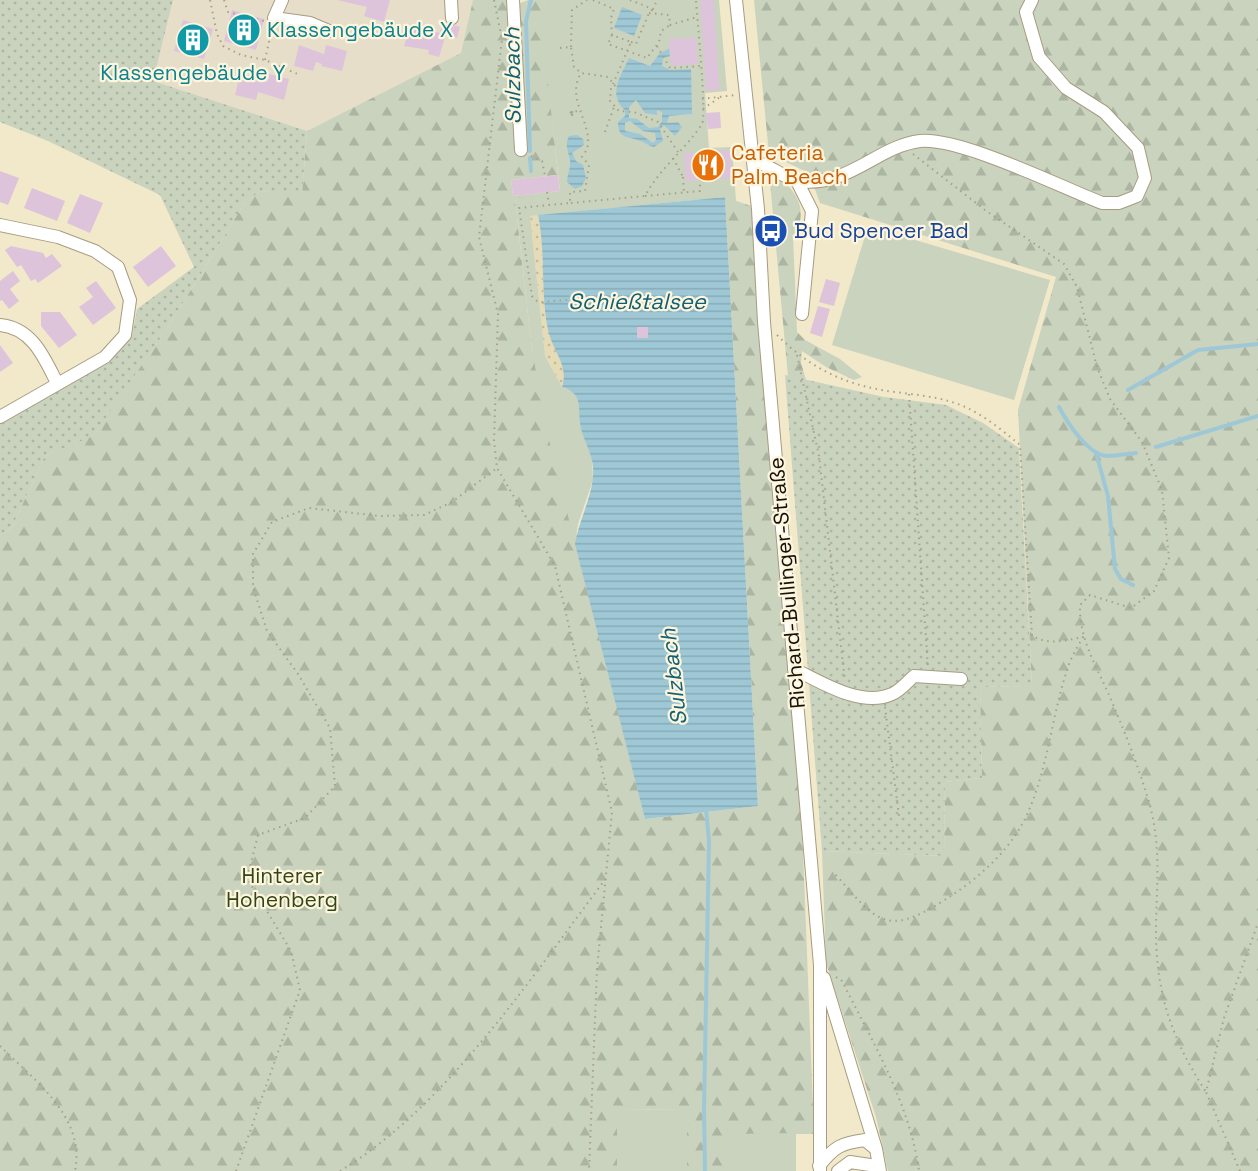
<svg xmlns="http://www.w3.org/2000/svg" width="1258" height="1171" font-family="'Space Grotesk',sans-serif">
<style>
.education{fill:#e7dec9}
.grass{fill:url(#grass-dots)}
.forest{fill:url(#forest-firs)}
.sand{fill:url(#sand-dots)}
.park{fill:#c9d3be}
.water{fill:url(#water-rules);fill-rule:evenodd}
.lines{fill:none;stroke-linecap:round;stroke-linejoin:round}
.stream{stroke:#9fc8d6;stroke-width:4}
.building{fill:#ddc4da}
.minor-casing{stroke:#a69c80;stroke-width:14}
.path{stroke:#a8a088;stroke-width:2;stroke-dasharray:1.5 4.5;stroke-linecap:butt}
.minor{stroke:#fff;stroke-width:12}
.labels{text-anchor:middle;stroke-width:4.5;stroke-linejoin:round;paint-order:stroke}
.culture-label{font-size:21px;fill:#0d838f;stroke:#fdf5dd;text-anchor:start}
.food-label{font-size:21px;fill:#c56008;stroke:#fdf5dd;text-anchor:start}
.transit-label{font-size:21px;fill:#164399;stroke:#fdf5dd;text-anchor:start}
.street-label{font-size:21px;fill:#141106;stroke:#fdf5dd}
.park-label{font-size:21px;fill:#324614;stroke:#fdf5dd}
.water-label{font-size:22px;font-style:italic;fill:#126075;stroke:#fdf5dd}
</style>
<defs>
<pattern id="grass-dots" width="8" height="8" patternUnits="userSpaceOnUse" patternTransform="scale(1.5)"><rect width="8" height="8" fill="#c9d3be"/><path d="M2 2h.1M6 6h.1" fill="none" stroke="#acb4a2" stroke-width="1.8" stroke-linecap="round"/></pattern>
<pattern id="forest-firs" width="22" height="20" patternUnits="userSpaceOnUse" patternTransform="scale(1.5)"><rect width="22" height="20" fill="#c9d3be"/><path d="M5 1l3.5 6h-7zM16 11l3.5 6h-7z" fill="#acb4a2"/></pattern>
<pattern id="sand-dots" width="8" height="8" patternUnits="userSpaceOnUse" patternTransform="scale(1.5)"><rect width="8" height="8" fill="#e5dbb6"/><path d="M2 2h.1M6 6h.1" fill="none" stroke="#c4bb9b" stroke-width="1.8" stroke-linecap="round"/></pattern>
<pattern id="water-rules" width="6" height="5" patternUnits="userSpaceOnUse" patternTransform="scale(1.5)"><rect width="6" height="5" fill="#9fc8d6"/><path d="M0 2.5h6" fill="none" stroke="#88abb6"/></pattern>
</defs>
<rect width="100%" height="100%" fill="#f2e8ca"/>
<path class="education" d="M173,0H473L462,53L307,131L153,81Z"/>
<path class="grass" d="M0,0H173L153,81L307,131L302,195L260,191L244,204L168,327L93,437L45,456L12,527L0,536V424L56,389L110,362L132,335L137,309L194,267L160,195L48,141L0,122Z
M785,375L884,397L946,405L983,423L1019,448L1032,686L980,687L982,778L945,782L944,856L822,851Z"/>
<path class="forest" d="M473,0H510L513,6L528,0H545L542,18L558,175L511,180L513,196L560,191L515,199L532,350L645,819L758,806L725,197L754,207L803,851L814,1134H724L723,1171H687V1109L618,1110L617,1171H0V536L12,527L45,456L93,436L168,327L244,204L260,191L302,194L307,131L461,53Z
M754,0H1258V1171H888L876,1117L826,963L822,851L944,856L945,782L982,778L980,687L1032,686L1018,410L1056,277L820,203L809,173L769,154Z
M775,176C797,189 810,212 793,236L797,332L805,340L840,359L862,377L854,380L826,367L802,351L801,363L806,380L788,376L770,182Z"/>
<path class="sand" d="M538,215C546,253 540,292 548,330C553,351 569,365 562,387L545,356L530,216Z"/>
<path class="park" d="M545,0H719L727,91L705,93L709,148L732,147L736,201L725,197L530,216L545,356L562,387L576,393L580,402L583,434L592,456L593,480L578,524L575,544L548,436L532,350L515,198L560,191L541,18Z
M868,226L1050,280L1014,400L832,345Z
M687,1109V1171H617V1110Z
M796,1133V1171H723V1134Z"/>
<path class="water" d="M622,7L642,15L634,36L614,28Z
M669,49L670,56L663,58L662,66L670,70L691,69L692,114L669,116L667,123L678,122L682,127L675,136L664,125L660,129L663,141L654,147C649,146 646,143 641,141C629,136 618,140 618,122L625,116V110C607,94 621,76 629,58L650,66L660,53ZM636,100L645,113L657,115V110L662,112V121L658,127L649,128L637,119L629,118V107ZM630,121L643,131L655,133L656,140L653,143L640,134L625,131V123Z
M577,135L583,139L584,145L572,153L576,161L583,165L586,178L582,186L575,189L567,182C567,175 571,168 570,161C569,152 564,146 569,136Z
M725,197L758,806L645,819L575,544C579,518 595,493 593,467C592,451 582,439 580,423C578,405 583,394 562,387C569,365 553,352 548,330C540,292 546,253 538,215Z"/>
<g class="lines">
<path class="stream" d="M530,151L526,21L531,0
M530,158L531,171
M1128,390L1198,350L1258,344
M1059,407C1067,422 1088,455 1107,456C1116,456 1127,454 1136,453
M1156,447L1258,416
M1096,453L1108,496L1115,569L1121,579L1133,585
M705,1171L704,1109L709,841L706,809"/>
</g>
<path class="building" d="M337,0H390L384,22L364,16L367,7Z
M700,0H714L719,90L706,91Z
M232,10L264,19L256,50L224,41Z
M183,20L213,29L204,59L174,51Z
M443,22L460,27L457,38L446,34L439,57L428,54L429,50L404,46L411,24L424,28L422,32L431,34L432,31L440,33Z
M696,37L698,64L671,66L669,39Z
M299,45L324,54L326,45L347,51L342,71L321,66L322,64L316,62L313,71L294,66Z
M240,74L267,82L269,74L289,79L284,100L258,92L256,100L235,95Z
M720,112L721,128L708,129L706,113Z
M730,150L732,178L686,181L684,153Z
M0,171L19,178L8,205L0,202Z
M558,175L560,191L513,196L511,180Z
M32,188L65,201L57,221L24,208Z
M80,194L103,203L90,233L67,223Z
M11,246L43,253L46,258L52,254L62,266L38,283L35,279L31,281L21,265L17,267L5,250Z
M161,246L176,266L148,287L133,267Z
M13,271L20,281L10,289L19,301L9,309L2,300L0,301V281Z
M826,279L840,283L834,306L819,302Z
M96,281L116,308L93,325L79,307L93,297L86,288Z
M818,306L830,309L822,337L810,333Z
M41,312H60L77,335L59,348L41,326Z
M637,327H648V338H637Z
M0,345L13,363L0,372Z"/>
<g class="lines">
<defs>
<path id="minor" d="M282,0L274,18L310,23L329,31
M451,0L452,18
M513,0L521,150
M736,0L758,209L764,322L820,965V1171
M753,161C770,164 784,179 799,181C847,188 878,146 920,141C960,137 1061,187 1102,203H1119L1137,196L1145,178L1138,148L1104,112L1066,88L1039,57L1026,12L1032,0
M797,181L812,211L802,314
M0,225L58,237L95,251L118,267L130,300L125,335L105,357L0,417
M0,325C32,328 44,357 57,383
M794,669C821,682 861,708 892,694C900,691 907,682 914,676L961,679
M824,978L876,1149L880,1171
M819,1166C834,1147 841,1143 865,1140L876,1149
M838,1171L850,1162L870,1165L878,1171"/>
</defs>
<use href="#minor" class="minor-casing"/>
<path class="path" d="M210,0L217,34L223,46L241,55L265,60L300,75
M224,0L228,12L264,21
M494,0L502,39L479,237L498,314L494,441L497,468L555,566L612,812L597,969L589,1171
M593,0L614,9L611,18L612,35L631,42L611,89L610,101L619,111L634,112L658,122L678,152
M630,0L653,9L657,0
M649,13L669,15L670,25L697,17
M612,35L608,44L647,58L659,42L661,31L670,25
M631,42L636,44L649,13L653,9
M657,46L670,68L700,66
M571,47L572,10L587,0
M560,48L571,47L574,67L581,73
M265,60L272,28
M702,99L735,95
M703,109L720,97
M572,114L571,116L572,112L575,114L570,116L571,112L578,111
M605,132L614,107
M913,154L985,210L1064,264L1077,287L1097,367L1110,399L1142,442L1162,490L1169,558L1154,591L1131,608L1090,595L1080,605C1079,639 1096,665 1109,695C1124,730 1138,765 1149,802C1161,845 1157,881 1156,925C1155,991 1171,1038 1206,1092
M531,156L542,161L545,176
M673,158L683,177L685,176
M683,177L684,192
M547,192L549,204
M645,196L700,191V180
M571,203L645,196C660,168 685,150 702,124C707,115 697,18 696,0
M591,298L542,302L537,301L532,296L519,208L570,203V192L585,191L589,165L582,157C583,154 586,152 587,149C594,124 565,100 581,73L608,77L616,87
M777,335C811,369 847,386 895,392C918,395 941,397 963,406C984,415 1003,431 1020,445L1032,636C1049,645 1064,641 1083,637C1077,648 1070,659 1067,670C1052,716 1048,766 1029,810C1013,849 977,880 943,901C885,938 876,920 835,874
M797,355L819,456L845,681
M909,394L928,667
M885,707L899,816
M836,977L842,981C872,1041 910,1104 919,1171
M0,1046C34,1080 86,1117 75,1171
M236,1171L300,990L291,951L247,878L258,835L305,818L335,786L330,728L298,674L267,631L253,587V554L272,522L309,508L380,516L424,515L452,502L497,468
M340,1171C445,1108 534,974 607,877
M1240,1171L1206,1092L1224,1018L1258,923"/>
<use href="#minor" class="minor"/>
</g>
<defs>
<symbol id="building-disc" viewBox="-11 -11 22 22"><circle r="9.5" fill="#0f9aa8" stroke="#fdf5dd"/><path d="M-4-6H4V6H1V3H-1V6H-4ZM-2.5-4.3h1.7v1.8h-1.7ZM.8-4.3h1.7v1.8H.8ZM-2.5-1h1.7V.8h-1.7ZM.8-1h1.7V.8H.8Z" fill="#fff"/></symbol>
<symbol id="restaurant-disc" viewBox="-11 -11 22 22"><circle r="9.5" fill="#e8710a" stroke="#fdf5dd"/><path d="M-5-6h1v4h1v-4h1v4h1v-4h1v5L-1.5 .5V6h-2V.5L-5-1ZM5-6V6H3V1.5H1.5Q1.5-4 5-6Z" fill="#fff"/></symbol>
<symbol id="bus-disc" viewBox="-11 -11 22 22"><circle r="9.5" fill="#1a4fb4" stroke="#fdf5dd"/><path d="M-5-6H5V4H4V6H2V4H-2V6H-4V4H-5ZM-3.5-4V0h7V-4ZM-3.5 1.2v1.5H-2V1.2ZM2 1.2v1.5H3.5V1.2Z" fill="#fff"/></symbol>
</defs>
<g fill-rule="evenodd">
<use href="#building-disc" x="225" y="11" width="38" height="38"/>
<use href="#building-disc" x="174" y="21" width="38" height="38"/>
<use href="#restaurant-disc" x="689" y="146" width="38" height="38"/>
<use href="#bus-disc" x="752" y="212" width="38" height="38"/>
</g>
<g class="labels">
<g class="culture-label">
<text x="267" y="37">Klassengebäude X</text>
<text x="193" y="80" text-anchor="middle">Klassengebäude Y</text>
</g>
<g class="food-label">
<text x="731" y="160">Cafeteria<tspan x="731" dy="24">Palm Beach</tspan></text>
</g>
<g class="transit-label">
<text x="794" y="238">Bud Spencer Bad</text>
</g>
<g class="street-label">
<text transform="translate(787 583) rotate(-95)" y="7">Richard-Bullinger-Straße</text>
</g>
<g class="park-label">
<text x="282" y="883">Hinterer<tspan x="282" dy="24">Hohenberg</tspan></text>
</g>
<g class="water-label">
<text transform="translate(512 76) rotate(-91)" y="8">Sulzbach</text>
<text x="637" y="309">Schießtalsee</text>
<text transform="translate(673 677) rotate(-97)" y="8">Sulzbach</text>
</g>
</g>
</svg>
